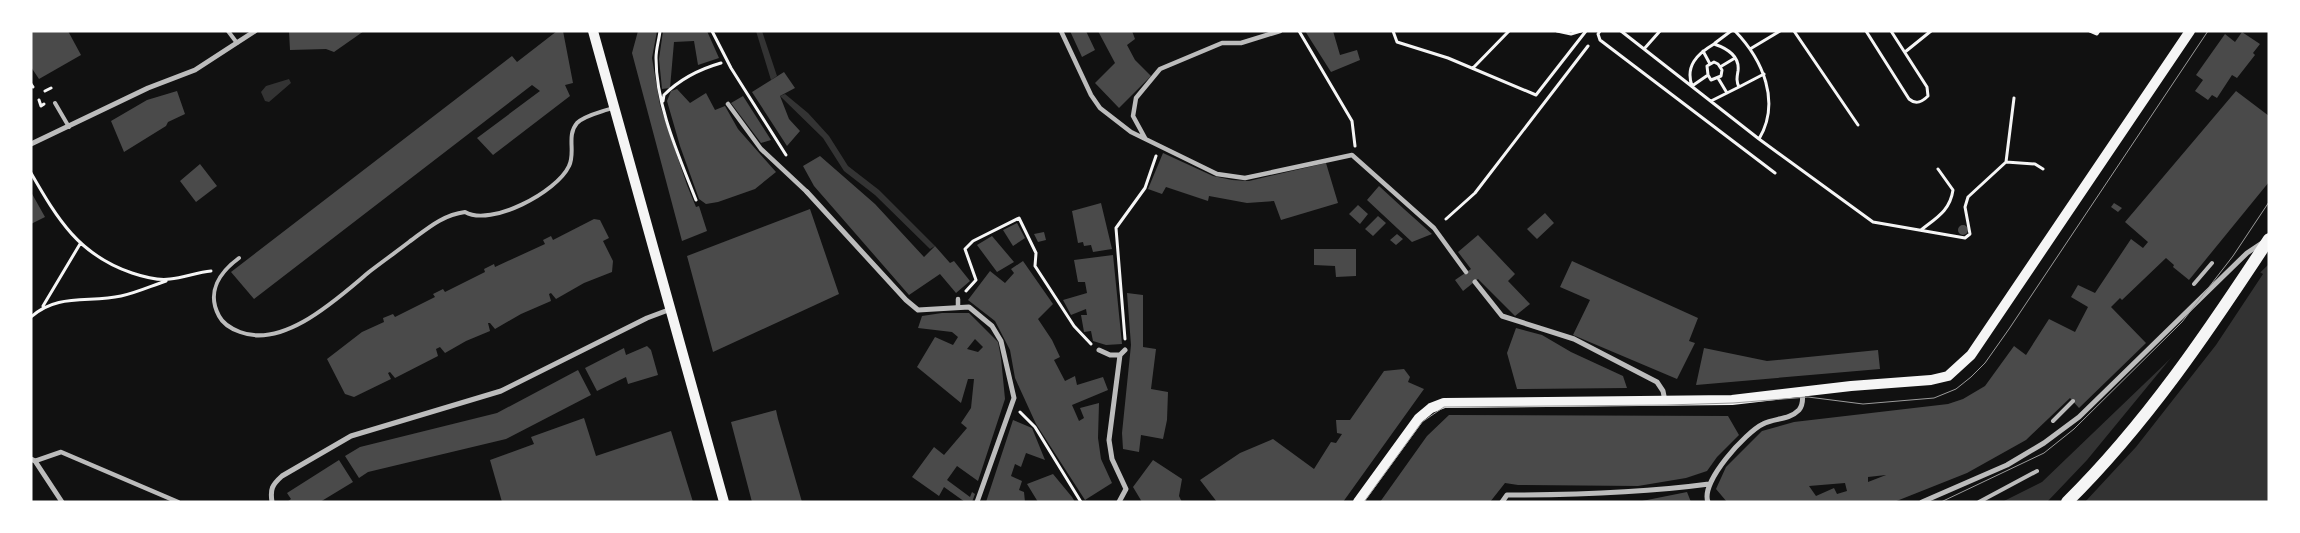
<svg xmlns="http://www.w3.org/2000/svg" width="2300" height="533" font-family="'Sofia Sans Condensed',sans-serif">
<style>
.water{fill:#333}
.pier{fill:#111}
.building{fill:#4a4a4a;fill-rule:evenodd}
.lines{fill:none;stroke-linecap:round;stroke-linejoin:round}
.path{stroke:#f5f5f5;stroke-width:3}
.service{stroke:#bcbcbc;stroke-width:4}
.pedestrian{stroke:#bcbcbc;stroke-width:4.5}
.minor{stroke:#bcbcbc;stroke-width:5}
.secondary{stroke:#f5f5f5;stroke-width:10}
.primary{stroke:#f5f5f5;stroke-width:12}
.tram{stroke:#9a9a9a;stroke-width:1}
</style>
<rect width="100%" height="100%" fill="#111"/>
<path class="water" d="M756,31H762L777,76L771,80Z
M289,79L291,83L269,102L265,101L261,92L266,86Z
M785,94L808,113L829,136L848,166L879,190L935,246L930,249L875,195L844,171L823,138L780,96Z
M2269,264V502H2002L2042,482Z"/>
<path class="pier" d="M2258,271L2263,274L2216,345L2136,447L2085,502H2047L2087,460L2184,342L2248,284Z"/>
<path class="building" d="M31,31H68L81,55L39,79L31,67Z
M289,31H364L334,52L326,49L290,50Z
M557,31H563L573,83L565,85L570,96L493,155L477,138L540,91L532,85L254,299L231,272L512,56L517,62Z
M638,31H657L652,58L660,105L687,185L696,207L699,206L707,231L682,241L632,53Z
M663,31H707L719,58L698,65L694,41L674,42L670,88L662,89L659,59Z
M1070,31H1086L1095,50L1082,57Z
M1098,31H1132L1135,39L1127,45L1135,60L1151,76L1119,108L1095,83L1115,63Z
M1305,31H1333L1340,55L1357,50L1360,60L1331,72Z
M2242,32L2260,44L2253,53L2255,55L2237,78L2232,75L2217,98L2212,95L2208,100L2195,91L2203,80L2196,75L2225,34L2235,42Z
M784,72L795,88L780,96L789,119L800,131L787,146L752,92Z
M677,89L690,103L706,93L715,110L725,106L738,129L776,172L755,189L718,202L706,204L699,199L680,146L667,101L671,91Z
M177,91L185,114L168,122L166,126L124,152L111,121L147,100Z
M2236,91L2269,116V182L2189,280L2173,267L2174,265L2166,258L2122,300L2120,298L2111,307L2146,343L2079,408L2070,398L2026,440L1967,473L1894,502H1727L1716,489L1726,467L1762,431L1794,422L1948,404L1963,399L1985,386L2014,346L2026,355L2049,319L2075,332L2088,307L2071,297L2078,285L2095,293L2131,239L2143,248L2148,242L2125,222ZM1886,475L1868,482V477ZM1845,483L1847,491L1837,494L1834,488L1816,496L1809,486Z
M743,96L771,140L761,143L731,103Z
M1163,153L1213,176L1232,180L1249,181L1326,163L1338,203L1281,220L1274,201L1247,203L1209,196L1208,201L1166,187L1162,194L1148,189Z
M820,156L875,204L924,257L935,246L950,263L954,261L970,281L956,293L940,274L909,295L814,186L803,166Z
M200,164L217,186L196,202L180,181Z
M1379,186L1404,209L1432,234L1412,242L1367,200Z
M31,192L45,217L31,224Z
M1101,203L1112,249L1093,252L1091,245L1084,246L1083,242L1078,243L1072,211Z
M2114,203L2122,208L2118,212L2111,207Z
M1358,205L1368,214L1360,224L1349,214Z
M810,209L839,294L713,352L687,256Z
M1545,213L1554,223L1537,239L1527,229Z
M1378,216L1386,223L1373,236L1365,229Z
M594,219L600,220L609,238L603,241L613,261L612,272L584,283L556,299L551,293L549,294L551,301L521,314L495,329L490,323H488L490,331L466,341L445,353L440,347L436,349L438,356L395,378L390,372L388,373L391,379L354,397L345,394L327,359L362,332L384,322L383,318L393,314L395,317L435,297L433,294L443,289L445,292L485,272L484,269L494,264L495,267L545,244L543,240L551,236L553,240Z
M1017,223L1025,238L1013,246L1003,230Z
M1958 230a5 5 0 1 1 10 0a5 5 0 1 1-10 0Z
M1044,232L1046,240L1038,242L1034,234Z
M1397,234L1403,239L1396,245L1390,240Z
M1478,235L1515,274L1508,281L1530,304L1515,316L1478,279L1463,291L1455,280L1471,269L1458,252Z
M992,236L1014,262L997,272L977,245Z
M1314,249H1356V276L1336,277L1335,266L1314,265Z
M1113,255L1122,344L1106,345L1093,341L1091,331L1084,332L1081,315H1087L1086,309L1071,315L1063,300L1087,293L1085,282H1078L1074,260Z
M1023,261L1053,304L1038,319L1052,340L1060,357L1054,360L1065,381L1075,376L1077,385L1103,377L1108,390L1072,405L1079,421L1084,418L1080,408L1099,403L1098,438L1101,459L1112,483L1085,500L1036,424L1015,378L1010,350L995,321L968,300L990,271L1005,283L1014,273L1011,269Z
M1572,261L1698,318L1689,341L1695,343L1677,379L1573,335L1590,300L1560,287Z
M1127,293L1143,295V347L1156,349L1151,389L1168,392L1167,420L1163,439L1141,435L1139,452L1123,449L1122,433L1131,345Z
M942,313H969L998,342L1001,358L1005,399L978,481L957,466L947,480L970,497L972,492L975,494L972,502H965L944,487L939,496L912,477L934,447L944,455L967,428L961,423L971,408L974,379H968L961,403L917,367L935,337L953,345L958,337L952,332L918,328L922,316ZM975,339L983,347L978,352L967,349Z
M1516,328L1542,335L1571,352L1623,376L1627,388L1517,389L1507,353Z
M647,346L651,350L658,375L628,384L626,377L597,391L585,368L624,348L626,355Z
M1704,348L1767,361L1878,350L1880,369L1696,385Z
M1404,369L1410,377L1408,382L1424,389L1343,502H1217L1200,480L1240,453L1273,439L1314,469L1331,442L1336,443L1342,434L1337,433L1336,420H1350L1384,371Z
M578,370L591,395L506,439L368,472L359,478L345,456L360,447L497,413Z
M776,410L778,419L802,502H752L731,422Z
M1449,415L1728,416L1739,435L1717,457L1707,471L1686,478L1638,486L1518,485L1505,483L1490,502H1380L1427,436Z
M584,418L596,456L671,431L693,502H502L490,460L534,444L531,437Z
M1013,420L1032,428L1045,460L1026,453L1021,467L1015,464L1011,476L1022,481L1019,490L1024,492L1025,502H986Z
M339,460L353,482L320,502H287L291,499L287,493Z
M1153,460L1182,479L1179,496L1182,502H1142L1133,487Z
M1053,474L1072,497L1075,502H1038L1027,484Z
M1687,492L1691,502H1642V501Z"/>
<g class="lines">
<path class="path" d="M660,31C659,40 656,49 656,58C656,106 679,156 696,200
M712,31L731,68L786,155
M1299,31L1352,121L1355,146
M1393,31L1397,42L1448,58L1536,95L1586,31
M1557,31L1571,34L1581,31
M1600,31L1598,34L1600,40L1775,173
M1621,31L1759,139L1873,222L1965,238L1970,234L1965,207L1968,197L2006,162
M1735,31C1763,60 1781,102 1759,139
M1794,31L1858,125
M1866,31L1909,99C1916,105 1922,102 1928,96L1927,87L1891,31
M2090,31L2097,34L2099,31
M1715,43L1731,31
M1644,49L1660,31
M1750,49L1780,31
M1703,51L1710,64
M1905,52L1931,31
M1720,67L1735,58
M1473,68L1509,31
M1708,75L1711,80L1721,76L1722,70L1718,64L1714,62L1707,66L1708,75L1692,86C1685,66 1697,54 1714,44C1726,48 1740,56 1738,71C1737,77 1736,81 1739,87L1764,74
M1718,78L1727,93
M31,84L33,87
M45,91L51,88
M39,100L41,106L44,104
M663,101L664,95C680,79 700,69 721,63
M1711,101L1739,87
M2006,162L2014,98
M2006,162L2035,164L2043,169
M31,173C58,220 79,255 132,273C144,277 158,281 170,279C184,278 197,272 211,271
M1446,219L1475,193L1588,46
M1921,230C1936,218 1950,211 1953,190L1938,169
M966,291L976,280L965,249L973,241L1019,218L1036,253L1035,266L1074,326L1091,344
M43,306L80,244
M31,317C57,293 89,303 121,296C136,293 151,286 166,281
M1125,339L1116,228L1145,188L1156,156
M1020,412L1035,427L1081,502"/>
<path class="service" d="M228,31L237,43
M55,103L69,127
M239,258C220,272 206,292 219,316C223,324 232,329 240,332C284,349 338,298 369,272C382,262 396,252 409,242C427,229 442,215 465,212C491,227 557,192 569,166C576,152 566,136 577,123C585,115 602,112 612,108
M2194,284L2212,263
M2053,421L2073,401
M1979,502L2037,471"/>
<path class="pedestrian" d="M1061,31L1091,95L1100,108L1131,132L1217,174L1245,178L1352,155L1434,228L1466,272
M728,104L761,149L807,192
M1145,138L1133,116L1136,98L1160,69L1222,43H1241L1280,31
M958,307V299
M35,461L61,452L178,502"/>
<path class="minor" d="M31,144L148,88L195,70L255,31
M807,192L906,300L918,310L969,307L992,326L1001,341L1014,398L977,502
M1475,282L1502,316L1574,339L1657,382L1663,391L1665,401
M1099,350L1110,355H1120
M31,459L35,461L62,502
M272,502C270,489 272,485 282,476L351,436L501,391L647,318L671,309
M1119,502L1126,489L1112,459L1109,440L1120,355L1125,350
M1502,502L1507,495C1575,495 1642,493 1709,484
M1708,502C1700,482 1746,432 1763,424C1775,418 1789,420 1799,410C1803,405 1803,398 1802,392
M1922,502L2007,465L2044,443L2079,417L2247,253L2262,243"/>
<path class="secondary" d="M593,31L724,502
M1358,502L1419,418L1431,408L1444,403L1732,400L1851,386L1931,380L1948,376L1971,355L2190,31"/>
<path class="primary" d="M2067,502C2146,424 2208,332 2269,239"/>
<path class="tram" d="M1364,502L1422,422L1444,407L1666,405L1733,403L1808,397L1863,404L1934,398L1956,389L1971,377L1985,363L2009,329L2208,31
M1941,502L2044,453L2074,429L2182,322L2233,256L2269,202"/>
</g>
<rect width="2300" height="533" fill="none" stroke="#ffffff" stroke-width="65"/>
</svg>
